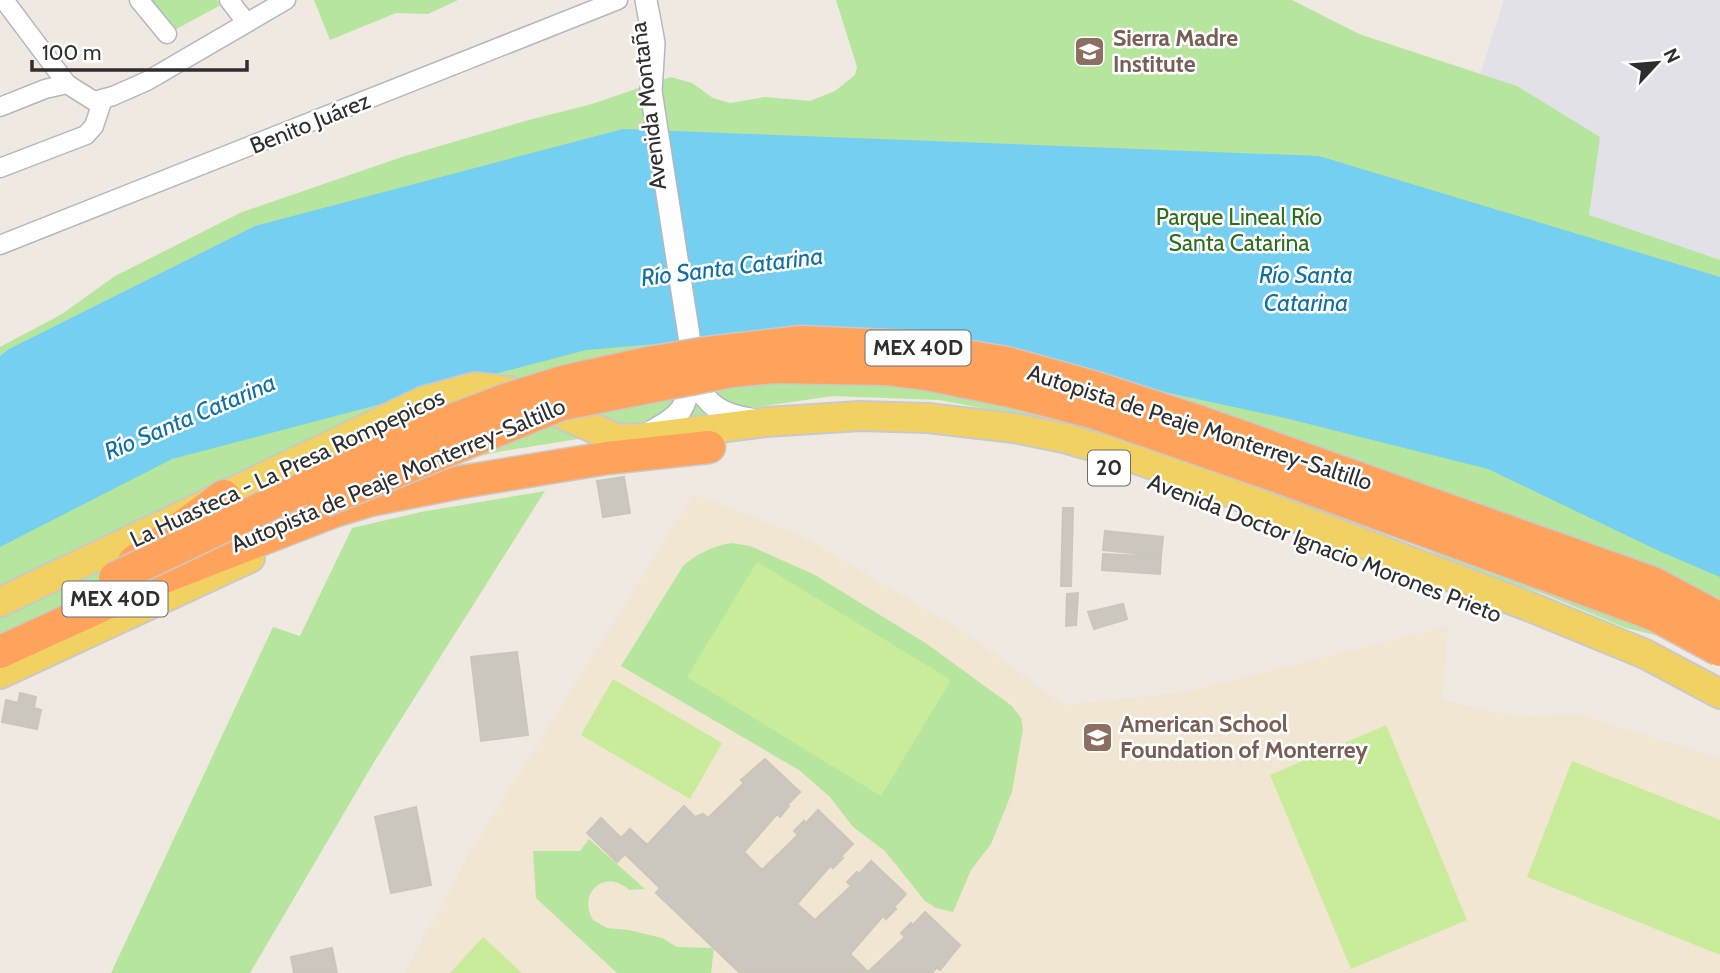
<svg xmlns="http://www.w3.org/2000/svg" width="1720" height="973" font-family="Cabin,sans-serif">
<style>
.industrial{fill:#e3e1e8}
.education{fill:#f0e6d1}
.green{fill:#b6e59e}
.pitch{fill:#c9ec9a}
.water{fill:#75cff0}
.building{fill:#cbc7bf;stroke:#cbc5ba;stroke-width:2}
.lines{fill:none;stroke-linecap:round;stroke-linejoin:round}
.minor-casing{stroke:#b4b7c1;stroke-width:21}
.tertiary-casing{stroke:#b4b7c1;stroke-width:24}
.primary-casing{stroke:#c9c9c9;stroke-width:32}
.motorway-casing{stroke:#c9c9c9;stroke-width:35}
.minor{stroke:#fff;stroke-width:18}
.tertiary{stroke:#fff;stroke-width:21}
.primary{stroke:#f2d163;stroke-width:28}
.motorway{stroke:#ffa35c;stroke-width:32}
.motorway-bridge-casing{stroke:#c9c9c9;stroke-width:35;stroke-linecap:butt}
.motorway-bridge{stroke:#ffa35c;stroke-width:32}
.labels{text-anchor:middle;stroke-width:5;stroke-linejoin:round;paint-order:stroke}
.shield{fill:#fff;stroke:#6d6d6d;stroke-width:2}
.shield-label{font-size:21px;font-weight:bold;fill:#2e2e2e}
.education-label{font-size:23px;font-weight:bold;fill:#785e54;stroke:#fff;text-anchor:start}
.street-label{font-size:23px;fill:#2e2e2e;stroke:#fff}
.park-label{font-size:23px;fill:#2c6e1b;stroke:#fff}
.water-label{font-size:24px;font-style:italic;fill:#0d6fa3;stroke:#fff}
</style>
<rect width="100%" height="100%" fill="#efe9e1"/>
<path class="industrial" d="M1504,0H1720V273L1446,178Z"/>
<path class="education" d="M694,494L802,536L969,635L1063,705L1181,693L1448,626L1442,700L1513,716L1580,715L1720,758V973H405L470,853Z"/>
<path class="green" d="M139,0H217L221,5L167,34Z
M314,0H458L428,14L396,13L330,40Z
M836,0H1292L1359,34L1517,86L1600,137L1589,215L1720,260V663L1680,641L1626,628L1544,594L1478,573L1408,541L1171,449L1089,428L939,400L833,396L729,411L665,425L503,451L391,475L0,649V347L62,314L115,276L242,212L402,157L525,121L592,104L671,77L692,83L713,98L730,103L765,97L810,101L835,91L855,75L857,67Z
M545,491L374,762L250,973H111L273,627L300,636L352,528L421,512Z
M731,543L750,546L815,575L927,644L1012,706L1021,718L1023,729L1012,792L991,844L971,870L953,912L936,908L925,901L885,851L853,827L830,797L799,770L621,666L683,566C698,553 711,547 731,543Z
M589,839L645,889L629,890C605,868 577,893 593,920L607,928L629,930L662,938L677,947L714,948L711,973H617L536,898L533,851H580Z"/>
<path class="pitch" d="M757,562L951,680L881,796L687,677Z
M613,679L722,743L690,799L581,735Z
M1386,725L1467,920L1351,969L1270,775Z
M1572,761L1720,820V955L1527,877Z
M483,937L522,973H450Z"/>
<path class="water" d="M623,129L1319,156L1720,277V577L1659,551L1488,469L1285,418L969,350L784,333L586,350L172,459L0,547V356L9,349L255,226Z"/>
<path class="building" d="M624,477L630,513L603,517L597,481Z
M1063,508H1073L1071,586H1061Z
M1105,531L1163,537L1161,556L1103,550Z
M1103,554L1161,557L1160,574L1102,570Z
M1078,593L1076,625L1066,626L1067,594Z
M1123,604L1127,619L1094,629L1088,612Z
M517,652L528,735L481,741L471,657Z
M20,693L36,697L34,708L41,710L37,729L2,722L6,700L18,703Z
M765,759L800,792L787,805L789,806L780,817L777,814L744,852L762,870L798,835L794,831L804,821L806,823L818,810L853,844L841,856L843,858L833,868L830,866L797,904L815,920L851,886L847,882L857,872L859,874L871,861L906,894L894,907L896,909L886,919L883,916L850,954L868,972L905,937L901,933L911,923L913,925L925,912L960,945L940,970L937,967L932,973H740L656,893L660,888L625,854L617,862L587,833L601,818L621,838L630,829L647,845L684,806L695,817L703,814L708,818L744,783L741,780Z
M416,807L431,885L391,893L375,817Z
M332,948L337,973H294L291,957Z"/>
<g class="lines">
<defs>
<path id="minor" d="M4,0L67,84L94,101L113,96L147,81L286,0
M139,0L167,34
M229,0L246,22
M0,107L45,89L67,84
M0,168L86,135L94,126L103,99
M0,245L618,0"/>
<path id="tertiary" d="M646,0L654,43L651,91L696,381C706,406 724,415 750,419
M649,433C678,416 692,409 686,372"/>
<path id="primary" d="M0,602L424,401L475,387L509,391L618,439L640,438L766,422L860,416L928,418L1014,428L1064,438L1127,456L1202,482L1533,608L1645,654L1720,694
M0,674L250,558"/>
<path id="motorway" d="M134,562L224,496
M0,652L164,577L334,511L370,500L461,482L607,458L709,447"/>
</defs>
<use href="#minor" class="minor-casing"/>
<use href="#tertiary" class="tertiary-casing"/>
<use href="#primary" class="primary-casing"/>
<use href="#motorway" class="motorway-casing"/>
<use href="#minor" class="minor"/>
<use href="#tertiary" class="tertiary"/>
<use href="#primary" class="primary"/>
<use href="#motorway" class="motorway"/>
<defs>
<path id="motorway-bridge" d="M323,501L562,404L731,371L774,367L887,369L927,374L1010,391L1092,412L1279,477L1653,614L1720,650
M115,578L426,430L505,400L566,381L643,364L707,353L801,342L911,347L1007,363L1093,387L1200,422L1653,583L1720,619"/>
</defs>
<use href="#motorway-bridge" class="motorway-bridge-casing"/>
<use href="#motorway-bridge" class="motorway-bridge"/>
</g>
<defs>
<symbol id="school-square" viewBox="-11 -11 22 22"><rect x="-9" y="-9" width="18" height="18" rx="4" fill="#8d6e63" stroke="#fff"/><path d="M0-5L7-2L0 1L-7-2ZM-4 1L0 2.5L4 1V4Q0 6-4 4Z" fill="#fff"/></symbol>
</defs>
<g fill-rule="evenodd">
<use href="#school-square" x="1072" y="34" width="35" height="35"/>
<use href="#school-square" x="1080" y="720" width="35" height="35"/>
</g>
<g class="labels">
<g class="shield">
<rect x="865.5" y="330.5" width="105" height="35" rx="5"/>
<rect x="1088" y="450.5" width="42" height="35" rx="5"/>
<rect x="62.5" y="581.5" width="105" height="35" rx="5"/>
</g>
<g class="shield-label">
<text x="918" y="355">MEX 40D</text>
<text x="1109" y="475">20</text>
<text x="115" y="606">MEX 40D</text>
</g>
<g class="education-label">
<text x="1113" y="46">Sierra Madre<tspan x="1113" dy="26">Institute</tspan></text>
<text x="1120" y="732">American School<tspan x="1120" dy="26">Foundation of Monterrey</tspan></text>
</g>
<g class="street-label">
<text transform="translate(648 106) rotate(-97)" y="8">Avenida Montaña</text>
<text transform="translate(310 123) rotate(-22)" y="8">Benito Juárez</text>
<text transform="translate(1200 427) rotate(18)" y="8">Autopista de Peaje Monterrey-Saltillo</text>
<text transform="translate(287 468) rotate(-25)" y="8">La Huasteca - La Presa Rompepicos</text>
<text transform="translate(398 475) rotate(-23)" y="8">Autopista de Peaje Monterrey-Saltillo</text>
<text transform="translate(1325 548) rotate(21)" y="8">Avenida Doctor Ignacio Morones Prieto</text>
</g>
<g class="park-label">
<text x="1239" y="225">Parque Lineal Río<tspan x="1239" dy="26">Santa Catarina</tspan></text>
</g>
<g class="water-label">
<text transform="translate(732 267) rotate(-7)" y="8">Río Santa Catarina</text>
<text x="1306" y="283">Río Santa<tspan x="1306" dy="28">Catarina</tspan></text>
<text transform="translate(190 417) rotate(-23)" y="8">Río Santa Catarina</text>
</g>
</g>
<g transform="translate(1657 63) rotate(64)" stroke="#ffffff" stroke-width="5" paint-order="stroke">
<path d="M0-5L12 26L0 18L-12 26Z" fill="#2e2e2e"/>
<text y="-10" font-size="19" font-weight="bold" text-anchor="middle" fill="#2e2e2e">N</text>
</g>
<path d="M32 60v10h215v-10" fill="none" stroke="#2e2e2e" stroke-width="3.5"/>
<text x="42" y="60" font-size="21" fill="#2e2e2e" stroke="#ffffff" stroke-width="5" paint-order="stroke">100 m</text>
</svg>
